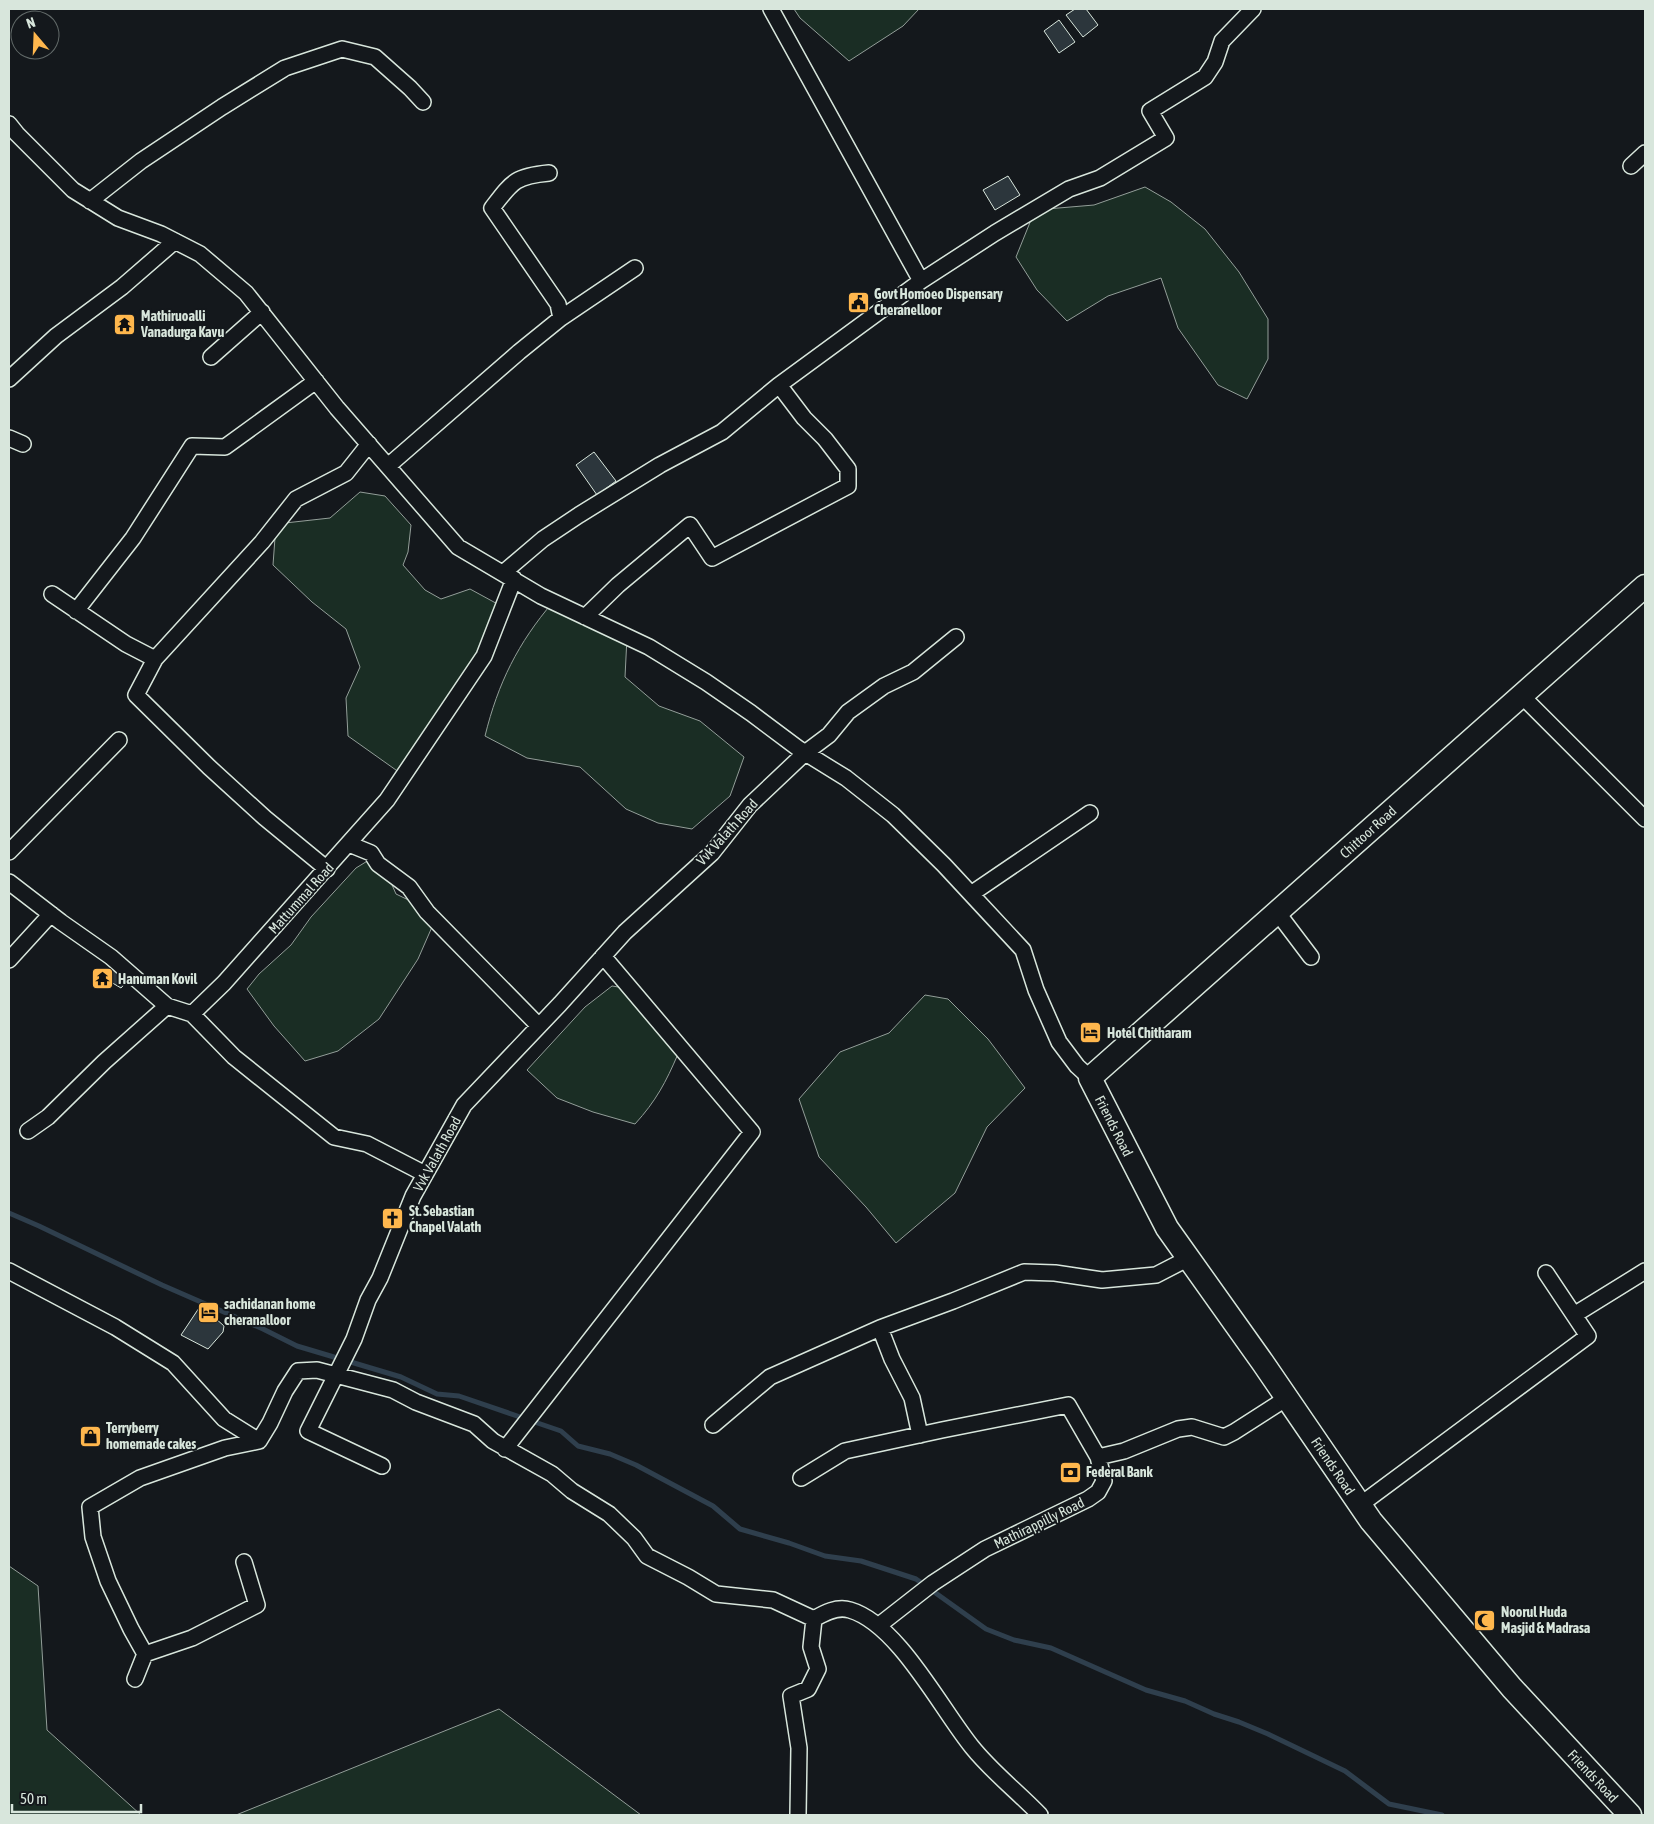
<svg xmlns="http://www.w3.org/2000/svg" width="1654" height="1824" font-family="'Asap Condensed',sans-serif">
<style>
.green{fill:#1a2d24;stroke:#939e99}
.lines{fill:none;stroke-linecap:round;stroke-linejoin:round}
.stream{stroke:#2f3f4d;stroke-width:5}
.building{fill:#2c363c;stroke:#d8e6dc}
.street-casing{stroke:#d8e6dc;stroke-width:18}
.secondary-casing{stroke:#d8e6dc;stroke-width:25}
.street{stroke:#14181c;stroke-width:15}
.secondary{stroke:#14181c;stroke-width:22}
.labels{text-anchor:middle;stroke-width:4;stroke-linejoin:round;paint-order:stroke}
.poi-label{font-size:14px;font-weight:bold;fill:#d8e6dc;stroke:#14181c;text-anchor:start}
.street-label{font-size:14px;fill:#d8e6dc;stroke:#14181c}
</style>
<rect width="100%" height="100%" fill="#14181c"/>
<path class="green" d="M794,9H919L903,26L849,61L800,18Z
M1145,187L1171,202L1205,229L1239,272L1268,319V359L1247,399L1218,385L1178,328L1161,278L1108,296L1067,321L1037,290L1016,257L1035,210L1094,205Z
M360,492L385,496L411,525L408,552L403,565L425,590L441,599L470,589L503,607L492,635L403,775L348,736L346,698L360,667L346,629L312,602L273,565L276,524L330,518Z
M553,602L627,637L625,677L659,706L700,721L744,757L730,796L692,829L658,823L626,809L580,767L527,758L485,736C498,683 518,643 553,602Z
M369,860L389,878L396,894L425,908L432,927L418,959L379,1019L338,1051L305,1061L274,1026L247,989L259,974L291,945L311,917L356,868Z
M612,986L631,989L678,1054C666,1082 656,1101 635,1124L593,1112L557,1098L527,1070L585,1007Z
M925,995L948,999L988,1039L1025,1088L987,1127L955,1193L896,1243L866,1207L819,1157L799,1099L840,1052L889,1033Z
M9,1566L38,1586L47,1730L141,1815H9Z
M499,1709L641,1815H236Z"/>
<g class="lines">
<path class="stream" d="M9,1213L39,1226L162,1285L263,1329L297,1346L401,1377L437,1394L459,1396L561,1431L578,1446L610,1454L636,1465L713,1506L740,1529L789,1543L825,1556L861,1561L916,1579L986,1629L1014,1640L1051,1648L1146,1690L1185,1701L1214,1714L1239,1722L1268,1734L1345,1771L1389,1804L1442,1815"/>
</g>
<path class="building" d="M1075,9H1086L1098,25L1083,37L1066,15Z
M1059,20L1075,42L1059,53L1044,31Z
M1008,176L1020,195L995,210L983,190Z
M594,452L616,481L597,495L576,465Z
M113,968L128,980L121,988L104,978Z
M199,1308L214,1313V1317L224,1326L223,1332L208,1349L181,1335Z"/>
<g class="lines">
<defs>
<path id="street" d="M771,9L921,281
M9,124L17,134L73,190L118,218L161,234L200,254L246,293L337,408L458,547L541,596L649,647L706,682L751,713L799,749L846,778L893,815L944,865L1023,950L1036,990L1059,1042L1077,1066L1090,1078
M1631,166L1645,153
M90,201L141,161L222,107L285,68L342,49L375,57L410,88L423,102
M561,318L635,268
M211,357L262,312
M9,379L56,336L122,287L175,241
M9,438L23,444
M388,466L519,352L561,318L558,304L492,208C512,182 515,176 549,173
M503,573L543,539L579,515L660,465L722,432L779,385L921,281L995,233L1069,189L1100,178L1166,138L1150,111L1205,77L1215,62L1222,41L1253,9
M52,594L126,644L155,659
M76,611L133,538L192,446L225,447L316,381
M585,617L618,585L690,525L712,558L848,486V469L825,439L804,418L779,385
M1522,696L1645,819
M349,844L371,853L378,864L409,887L427,912L539,1026
M9,852L119,740
M327,869L265,818L209,767L136,695L155,659L262,542L296,499L346,473L369,444
M9,882L61,922L111,957L167,1006L192,1014L224,983L387,800L484,656L514,579
M971,894L1090,813
M1277,912L1311,957
M9,960L51,914
M192,1014L234,1057L334,1137L367,1144L425,1174
M28,1131L48,1117L104,1062L167,1006
M9,1271L115,1327L173,1363L224,1419L259,1441L270,1423L285,1391L298,1371L317,1370L393,1390L416,1402L474,1424L493,1441L552,1474L572,1491L609,1514L634,1538L647,1556L688,1577L716,1594L773,1600L814,1619
M1574,1315L1645,1271
M880,1328L953,1301L1024,1272L1055,1273L1102,1280L1156,1275L1189,1258
M713,1425L770,1377L880,1328L892,1359L912,1398L920,1435
M505,1449L752,1132L603,956
M382,1466L308,1431L354,1339L368,1300L380,1278L413,1196L464,1105L560,1004L625,932L712,853L750,805L805,753L829,735L848,712L884,686L913,672L956,637
M801,1478L845,1451L942,1430L1068,1405L1098,1457
M1360,1505L1588,1336L1546,1273
M878,1626L933,1583L985,1549L1088,1499L1098,1492L1104,1481L1098,1457L1124,1451L1178,1429L1192,1427L1224,1437L1234,1432L1287,1398
M145,1654L192,1638L257,1605L244,1562
M135,1679L145,1654L131,1629L108,1581L93,1537L90,1507L140,1478L225,1448L259,1441
M798,1815L799,1748L791,1696L808,1689L818,1669L811,1647L814,1619C824,1613 837,1606 850,1610C898,1624 941,1709 972,1747C992,1772 1018,1792 1040,1815"/>
<path id="secondary" d="M1630,1815L1512,1688L1371,1521L1263,1363L1167,1228L1090,1078L1645,586"/>
</defs>
<use href="#street" class="street-casing"/>
<use href="#secondary" class="secondary-casing"/>
<use href="#street" class="street"/>
<use href="#secondary" class="secondary"/>
</g>
<defs>
<symbol id="civic-square" viewBox="-11 -11 22 22"><rect x="-9" y="-9" width="18" height="18" rx="4" fill="#ffb74d" stroke="#14181c"/><path d="M-.6-6.5H3V-4.5H.6V-3L4-1V1h2V6H-6V1h2V-1L-.6-3ZM-1.2 2.5V6h2.4V2.5Z" fill="#111"/></symbol>
<symbol id="temple-square" viewBox="-11 -11 22 22"><rect x="-9" y="-9" width="18" height="18" rx="4" fill="#ffb74d" stroke="#14181c"/><path d="M0-6L5-2H3V0L6.5 2.5H4V6H1.5V3h-3V6H-4V2.5H-6.5L-3 0V-2H-5Z" fill="#111"/></symbol>
<symbol id="hotel-square" viewBox="-11 -11 22 22"><rect x="-9" y="-9" width="18" height="18" rx="4" fill="#ffb74d" stroke="#14181c"/><path d="M-6-4.5h1.5V1H6V5H4.5V3h-9V5H-6ZM-4 0a1.8 1.8 0 1 1 3.6 0ZM.5 0V-2.5h3Q6-2.5 6 0Z" fill="#111"/></symbol>
<symbol id="church-square" viewBox="-11 -11 22 22"><rect x="-9" y="-9" width="18" height="18" rx="4" fill="#ffb74d" stroke="#14181c"/><path d="M-1.2-6h2.4v3.5h3.3v2.4h-3.3V6h-2.4V-.1h-3.3v-2.4h3.3Z" fill="#111"/></symbol>
<symbol id="shop-square" viewBox="-11 -11 22 22"><rect x="-9" y="-9" width="18" height="18" rx="4" fill="#ffb74d" stroke="#14181c"/><path d="M-5-2.5h2.3a2.7 3.5 0 0 1 5.4 0H5L5.5 6h-11ZM-1.5-2.5h3a1.5 2.3 0 0 0-3 0Z" fill="#111"/></symbol>
<symbol id="bank-square" viewBox="-11 -11 22 22"><rect x="-9" y="-9" width="18" height="18" rx="4" fill="#ffb74d" stroke="#14181c"/><path d="M-6-4H6V4H-6ZM0-2.3a2.3 2.3 0 1 0 0 4.6a2.3 2.3 0 1 0 0-4.6Z" fill="#111"/></symbol>
<symbol id="mosque-square" viewBox="-11 -11 22 22"><rect x="-9" y="-9" width="18" height="18" rx="4" fill="#ffb74d" stroke="#14181c"/><path d="M3.5-4.9A6 6 0 1 0 3.5 4.9A5 5 0 1 1 3.5-4.9Z" fill="#111"/></symbol>
</defs>
<g fill-rule="evenodd">
<use href="#civic-square" x="846" y="290" width="25" height="25"/>
<use href="#temple-square" x="112" y="312" width="25" height="25"/>
<use href="#temple-square" x="90" y="966" width="25" height="25"/>
<use href="#hotel-square" x="1078" y="1020" width="25" height="25"/>
<use href="#church-square" x="380" y="1206" width="25" height="25"/>
<use href="#hotel-square" x="196" y="1300" width="25" height="25"/>
<use href="#shop-square" x="78" y="1424" width="25" height="25"/>
<use href="#bank-square" x="1058" y="1460" width="25" height="25"/>
<use href="#mosque-square" x="1472" y="1608" width="25" height="25"/>
</g>
<g class="labels">
<g class="poi-label">
<text x="874" y="299">Govt Homoeo Dispensary<tspan x="874" dy="16">Cheranelloor</tspan></text>
<text x="141" y="321">Mathiruoalli<tspan x="141" dy="16">Vanadurga Kavu</tspan></text>
<text x="118" y="984">Hanuman Kovil</text>
<text x="1107" y="1038">Hotel Chitharam</text>
<text x="409" y="1216">St. Sebastian<tspan x="409" dy="16">Chapel Valath</tspan></text>
<text x="224" y="1309">sachidanan home<tspan x="224" dy="16">cheranalloor</tspan></text>
<text x="106" y="1433">Terryberry<tspan x="106" dy="16">homemade cakes</tspan></text>
<text x="1086" y="1477">Federal Bank</text>
<text x="1501" y="1617">Noorul Huda<tspan x="1501" dy="16">Masjid &amp; Madrasa</tspan></text>
</g>
<g class="street-label">
<text transform="translate(727 832) rotate(-48)" y="5">Vvk Valath Road</text>
<text transform="translate(1368 832) rotate(-42)" y="5">Chittoor Road</text>
<text transform="translate(301 898) rotate(-48)" y="5">Mattummal Road</text>
<text transform="translate(1114 1126) rotate(63)" y="5">Friends Road</text>
<text transform="translate(437 1154) rotate(-61)" y="5">Vvk Valath Road</text>
<text transform="translate(1333 1466) rotate(56)" y="5">Friends Road</text>
<text transform="translate(1039 1523) rotate(-26)" y="5">Mathirappilly Road</text>
<text transform="translate(1593 1776) rotate(47)" y="5">Friends Road</text>
</g>
</g>
<rect width="1654" height="1824" fill="none" stroke="#d8e6dc" stroke-width="20"/>
<g transform="translate(35 35) rotate(341)"><circle r="24" fill="#14181c" stroke="#626a69"/>
<path d="M0-4L9 19L0 12L-9 19Z" fill="#ffb74d"/>
<text y="-8" font-size="14" font-weight="bold" text-anchor="middle" fill="#d8e6dc">N</text>
</g>
<path d="M12 1804v8h129v-8" fill="none" stroke="#d8e6dc" stroke-width="2.5"/>
<text x="20" y="1804" font-size="15" fill="#d8e6dc" stroke="#14181c" stroke-width="4" paint-order="stroke">50 m</text>
</svg>
